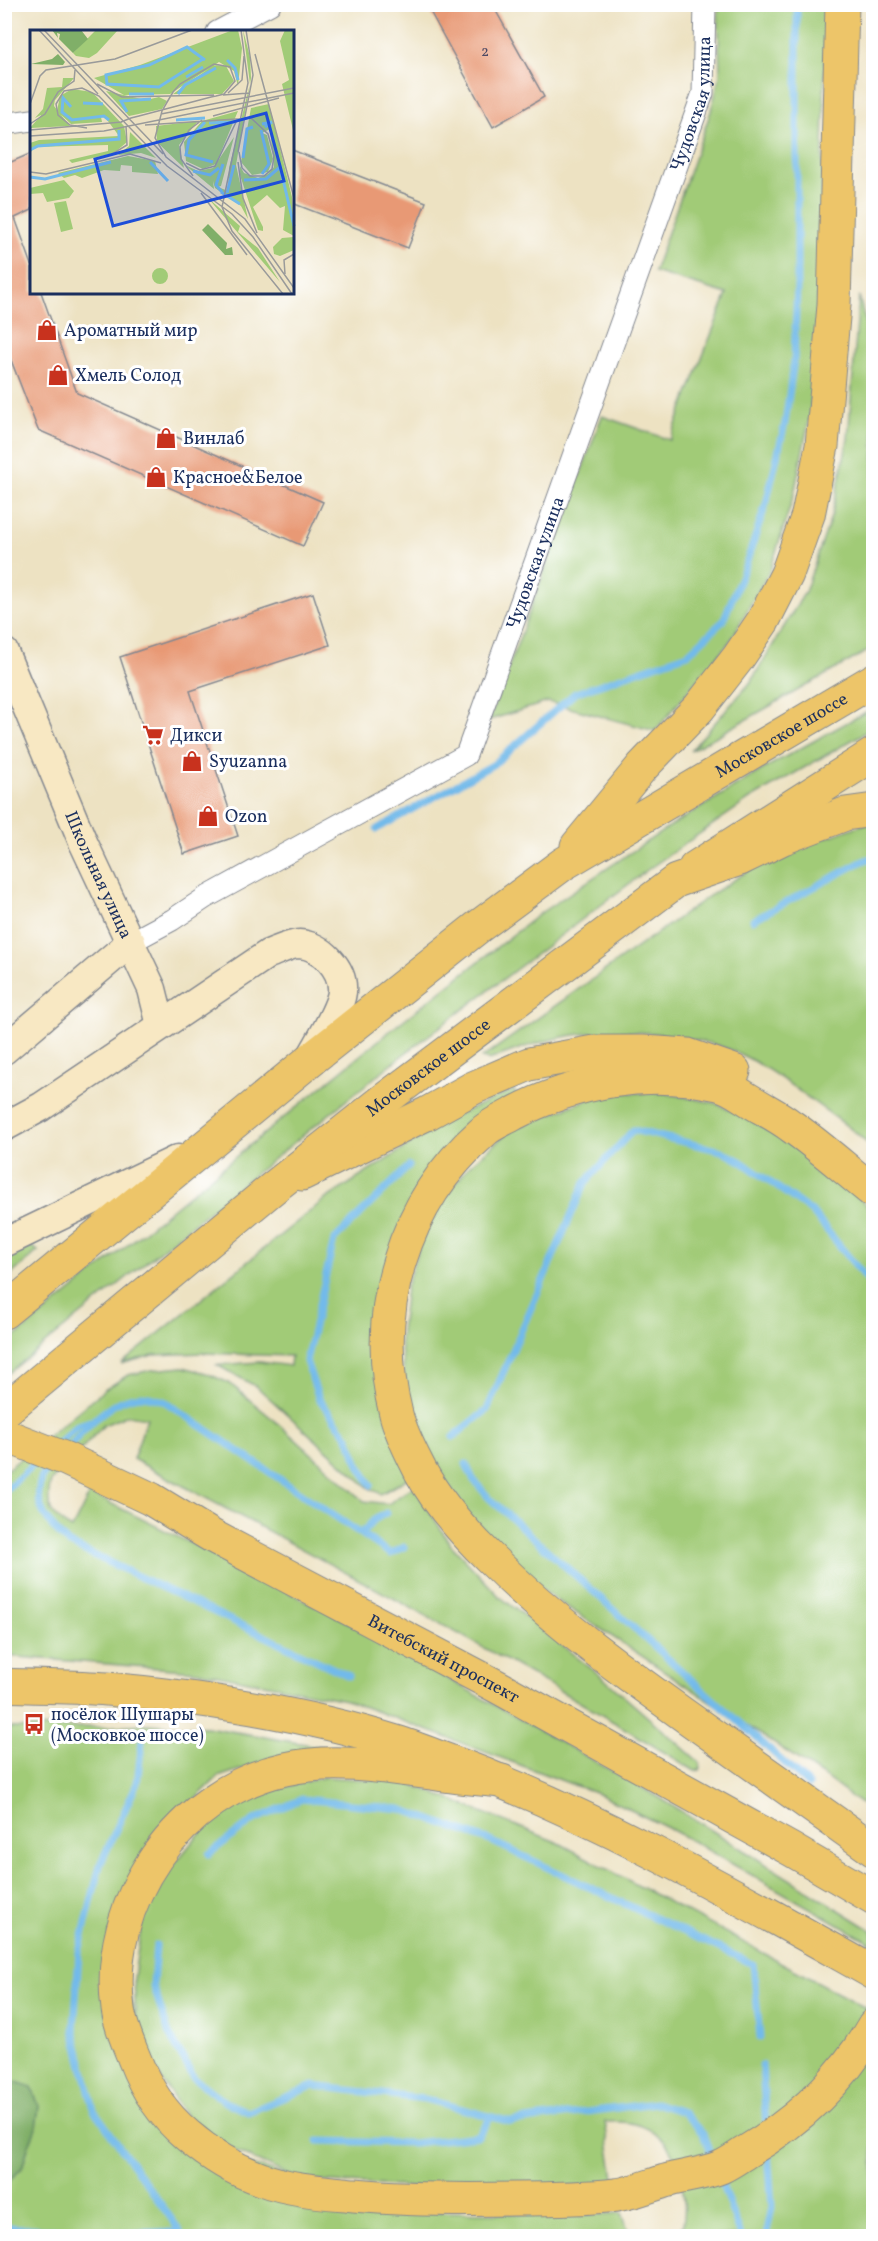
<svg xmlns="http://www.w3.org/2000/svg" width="878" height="2241" font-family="Vollkorn,serif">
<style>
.green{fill:#a1cb77;stroke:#5e7d6a;stroke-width:1.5}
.forest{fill:#80af68;stroke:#4e6f63;stroke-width:1.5}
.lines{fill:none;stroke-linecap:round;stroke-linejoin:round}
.stream{stroke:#72baea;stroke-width:7}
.building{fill:#e89975}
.street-casing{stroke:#848890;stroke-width:23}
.secondary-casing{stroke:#848890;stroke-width:31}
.primary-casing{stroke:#848890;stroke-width:35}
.highway-casing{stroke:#848890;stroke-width:35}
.street{stroke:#fff;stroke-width:21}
.secondary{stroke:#f8e8c3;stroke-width:28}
.primary{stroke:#edc569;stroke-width:33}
.highway{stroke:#edc569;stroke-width:33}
.labels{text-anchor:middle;stroke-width:6;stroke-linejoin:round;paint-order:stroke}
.number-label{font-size:15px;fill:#4e4a64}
.street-label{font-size:18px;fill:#1b2f5e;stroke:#fff}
.poi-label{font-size:18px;fill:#1b2f5e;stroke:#fff;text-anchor:start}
.inset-river{fill:none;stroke:#72baea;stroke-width:3}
.inset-road{fill:none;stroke:#999a9a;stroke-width:1.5}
.view{fill:#1d4ed8;fill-opacity:0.15;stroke:#1d4ed8;stroke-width:3}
.inset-edge{fill:none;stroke:#1b2f5e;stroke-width:3}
</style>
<rect width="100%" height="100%" fill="#fff"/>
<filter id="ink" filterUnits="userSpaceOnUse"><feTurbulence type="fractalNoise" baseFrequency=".0167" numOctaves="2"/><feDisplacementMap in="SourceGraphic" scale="12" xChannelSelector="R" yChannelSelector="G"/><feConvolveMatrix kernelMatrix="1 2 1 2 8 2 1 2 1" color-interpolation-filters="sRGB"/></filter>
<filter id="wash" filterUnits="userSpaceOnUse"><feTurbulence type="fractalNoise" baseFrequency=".008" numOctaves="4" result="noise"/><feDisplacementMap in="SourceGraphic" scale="24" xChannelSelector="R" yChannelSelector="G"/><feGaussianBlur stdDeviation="1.35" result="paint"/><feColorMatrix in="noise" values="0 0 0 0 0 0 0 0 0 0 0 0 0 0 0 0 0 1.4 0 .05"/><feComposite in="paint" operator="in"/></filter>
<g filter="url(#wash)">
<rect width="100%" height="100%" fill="#ede2c2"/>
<path class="green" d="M718,5H826L821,254L810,415L794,494L771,568L730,641L655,731L548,702L489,720L602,416L670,440L727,294L654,272L711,111L720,75Z
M859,296L874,358L873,648L690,751L750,683L805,592L832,514L848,439Z
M873,708V728L750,799L650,868L395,1061L5,1376V1345L401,1022L542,912L669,827L767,767Z
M873,821V1150C857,1131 834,1117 814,1102C788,1083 762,1063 733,1051C712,1042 689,1038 667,1035C599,1026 552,1035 489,1060L482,1058L709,896L768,858Z
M514,1090L517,1096L386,1263L410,1477L381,1494L369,1488L257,1387L217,1365L260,1362L290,1366L291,1356L204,1353L153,1355L121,1364L324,1200L454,1116Z
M604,1093H663L715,1103L756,1123L799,1150L864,1202L873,1214V1813L822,1775L549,1595L478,1529L431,1461L408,1404L400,1340L406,1287L423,1235L441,1202L469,1166L511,1130Z
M31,1246L38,1251L5,1280V1258Z
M183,1367L206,1373L229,1383L274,1420L364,1501L388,1504L414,1486L450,1544L499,1596L602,1677L698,1761L701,1767L700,1770L695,1771C512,1658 321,1560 133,1459L147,1418L128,1415L104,1425L51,1481C45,1505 50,1517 72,1529L90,1493L336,1616L660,1798L873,1931V1944L676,1832L598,1794L346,1700L197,1671L5,1656L4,1472L104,1390L128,1375L152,1370Z
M142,1724L207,1727L323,1747L275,1758L218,1777L182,1812L109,1934L176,2141L398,2211L586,2215L622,2213L630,2236H5L4,1728L107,1727Z
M325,1777L406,1782L559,1843L873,2012V2236H679C687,2217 685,2202 681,2181C673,2138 649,2119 605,2122L615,2184L492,2192L300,2180L219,2144L186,2117L158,2074L136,2020L134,1978L142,1919L169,1871L197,1836L233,1806L277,1789Z"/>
<path class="forest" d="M10,2080L32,2087L39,2106L36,2128L28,2148L22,2168L5,2185V2081Z"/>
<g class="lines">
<path class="stream" d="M377,829L494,764L575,693L688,654L723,621L745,567L766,504L785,423L794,359L797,286V4
M753,920L863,861L874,857
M453,1437L487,1410L585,1183L633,1130L722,1151L742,1162L812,1212L874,1288
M56,1445L78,1425L90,1421
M67,1449C87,1427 109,1399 140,1396C148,1396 157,1399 164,1401L391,1554L404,1547
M54,1464C50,1468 43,1474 41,1479C32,1506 50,1526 68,1543L349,1676
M466,1464L473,1479L489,1498L809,1785
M371,1485L360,1467L348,1437L319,1399L306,1361L334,1240L409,1166
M4,1491L41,1458
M361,1534L374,1520L386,1513
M868,1835L874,1812
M209,1854L254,1820L302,1799L401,1809L493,1842L753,1964L760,2037
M156,1945L153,1985L169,2034L194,2078L225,2102L248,2112L313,2086L425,2099L511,2122L655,2103L683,2112L703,2134L713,2161
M762,2065L766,2127
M318,2141L413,2143L478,2136L491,2117
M719,2177L741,2236
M4,2227L125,2234L180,2231L94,2110L74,2030L79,1952L100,1865L137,1783L142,1742
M766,2236L772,2207L768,2150"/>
</g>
<g id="blocks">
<path class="building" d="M426,4H492L544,97L493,127Z
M292,150L426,202L408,248L292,203Z
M32,153V210L15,218L32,265V292H41L77,393L323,502L303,546L38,430L4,342V165Z
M313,593L330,645L190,691L238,836L184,854L120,657Z"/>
</g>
</g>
<g filter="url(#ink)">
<use href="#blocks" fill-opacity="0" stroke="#848890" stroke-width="1.5"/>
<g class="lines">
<defs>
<g id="street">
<path d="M217,32L270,4"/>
<path d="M4,124L32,120"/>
<path id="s1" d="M131,942L172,920L205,898L466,755L703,93L705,4"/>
</g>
<g id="secondary">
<path id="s2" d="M4,652L83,842L152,989L161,1025"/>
<path d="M4,1050L131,942"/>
<path d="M4,1127L41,1107L268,954C277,951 290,944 299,944C321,945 344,969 342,992C340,1010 319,1042 310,1059"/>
<path d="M4,1243L178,1159"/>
</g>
<g id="primary">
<path d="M695,868L874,754"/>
<path d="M302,1174L428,1113L473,1088L529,1064L594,1052H643L688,1055L734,1071"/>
<path d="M874,1192C846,1170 820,1146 791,1126C778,1116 763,1109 749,1100C739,1094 729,1086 718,1084C648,1068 575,1081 513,1114C503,1120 491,1124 483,1132C403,1202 370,1311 396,1414C401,1434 412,1454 421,1472C439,1505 465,1534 492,1560C550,1618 617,1667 684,1715C747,1760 810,1805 874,1850"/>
<path id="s3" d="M4,1435L66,1459L151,1499L212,1536L500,1688L792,1850L874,1898"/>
<path d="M4,1685C39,1687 73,1686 107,1689C200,1697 306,1714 396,1742C416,1748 437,1757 457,1764C603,1819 738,1897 874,1973"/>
<path d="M502,1781C482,1779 463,1778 444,1775C393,1768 336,1757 285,1769C179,1792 103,1902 118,2009C120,2025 128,2043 134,2058C145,2087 162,2114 187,2135C208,2153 235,2170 261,2179C290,2190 324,2192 354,2195C408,2200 461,2200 514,2199C548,2199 582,2199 616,2195C632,2193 649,2186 665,2181C683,2176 704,2174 721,2167C730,2163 738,2157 746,2152C798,2121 844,2078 874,2025"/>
</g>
<g id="highway">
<path d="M577,846L642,767L699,708L738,658L763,621L787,574L808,515L822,446L834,305L842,4"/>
<path id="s4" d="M4,1312L309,1061L478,927L563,864L874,680"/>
<path id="s5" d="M4,1411L273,1188L384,1100L676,881L740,859L783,838L845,814L874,810"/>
</g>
</defs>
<use href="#street" class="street-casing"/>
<use href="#secondary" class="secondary-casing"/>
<use href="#primary" class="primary-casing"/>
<use href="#highway" class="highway-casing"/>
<use href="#street" class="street"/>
<use href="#secondary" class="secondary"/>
<use href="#primary" class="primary"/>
<use href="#highway" class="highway"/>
</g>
</g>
<defs>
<symbol id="shop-bare" viewBox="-9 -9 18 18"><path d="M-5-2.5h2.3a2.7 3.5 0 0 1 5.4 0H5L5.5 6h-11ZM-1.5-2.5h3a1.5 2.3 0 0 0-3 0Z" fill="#c8321e" stroke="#fff" stroke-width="2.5" paint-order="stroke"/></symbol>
<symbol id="supermarket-bare" viewBox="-9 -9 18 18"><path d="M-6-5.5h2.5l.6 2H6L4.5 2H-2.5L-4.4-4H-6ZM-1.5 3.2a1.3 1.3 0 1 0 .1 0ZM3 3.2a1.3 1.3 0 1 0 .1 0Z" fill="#c8321e" stroke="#fff" stroke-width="2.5" paint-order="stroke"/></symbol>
<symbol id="bus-bare" viewBox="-9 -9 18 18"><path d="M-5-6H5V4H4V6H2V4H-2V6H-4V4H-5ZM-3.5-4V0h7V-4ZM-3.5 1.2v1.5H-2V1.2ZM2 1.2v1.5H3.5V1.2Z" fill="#c8321e" stroke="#fff" stroke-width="2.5" paint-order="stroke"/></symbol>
</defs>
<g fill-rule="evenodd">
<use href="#shop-bare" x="32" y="315" width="30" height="30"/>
<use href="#shop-bare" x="43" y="360" width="30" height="30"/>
<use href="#shop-bare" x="151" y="423" width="30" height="30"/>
<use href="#shop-bare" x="141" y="462" width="30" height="30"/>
<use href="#supermarket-bare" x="138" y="720" width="30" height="30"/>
<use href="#shop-bare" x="177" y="746" width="30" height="30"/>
<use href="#shop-bare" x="193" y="801" width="30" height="30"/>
<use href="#bus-bare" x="19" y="1709" width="30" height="30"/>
</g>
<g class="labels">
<g class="number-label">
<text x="485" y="56">2</text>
</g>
<g class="street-label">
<text dy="6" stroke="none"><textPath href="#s1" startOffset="1074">Чудовская улица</textPath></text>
<text dy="6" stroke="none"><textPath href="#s1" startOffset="588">Чудовская улица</textPath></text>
<text dy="6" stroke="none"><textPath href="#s4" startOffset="970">Московское шоссе</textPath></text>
<text dy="6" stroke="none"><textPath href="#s2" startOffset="242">Школьная улица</textPath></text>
<text dy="6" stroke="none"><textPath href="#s5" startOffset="546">Московское шоссе</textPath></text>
<text dy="6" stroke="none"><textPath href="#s3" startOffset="494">Витебский проспект</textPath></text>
</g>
<g class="poi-label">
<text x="64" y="336">Ароматный мир</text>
<text x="75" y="381">Хмель Солод</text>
<text x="183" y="444">Винлаб</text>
<text x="173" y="483">Красное&amp;Белое</text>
<text x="170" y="741">Дикси</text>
<text x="209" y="767">Syuzanna</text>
<text x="225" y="822">Ozon</text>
<text x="51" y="1720">посёлок Шушары<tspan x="51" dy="21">(Московкое шоссе)</tspan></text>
</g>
</g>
<g transform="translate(30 30)">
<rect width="264" height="264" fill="#ede2c2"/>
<path d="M66,0H88L67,23L59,28L46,26L43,23ZM203,0H208L212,18L208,56L204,41L189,32L140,64L94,65L64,48L110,35ZM213,0L220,27L221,48L206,135L218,189L211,176L185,158L183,151L184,159L155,135L168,141L183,138L204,107L191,156L188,157L198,161L199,138L220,54ZM255,0H264V104L252,54L259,50L250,11ZM184,35L196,36L204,51L192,64H143ZM33,48H44L13,84L5,88L13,79L17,58L32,57ZM42,59L62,62L94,96L97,112L84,123L42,133L39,130L78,121V115L5,117L0,123V113L9,110L89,106L75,87H71L72,92L41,94L27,81L30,66ZM76,61L116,70L129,67L137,71L132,79L99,86ZM25,69L24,76L40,96L0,98ZM239,74L262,167L264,206L253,200L255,176L250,178L237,165L223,177L233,197V201L228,200L210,145V136L214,143L228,148L238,144L244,137L240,99L232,103L237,105L243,129L238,142L222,145L211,132L221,78ZM208,81L186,134L173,139L156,131L154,112L172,91ZM168,91L149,115L154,138L127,112L126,96ZM100,102L126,128L111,123L88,125L99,116ZM98,126L125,131L128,144L102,142V136L91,135L90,141L74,140L52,148L45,145L34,148L28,143ZM34,150L44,161L39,168L17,172L13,163L0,164V158ZM178,168L210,196L208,202L228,218L250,252ZM36,171L43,199L31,202L24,173ZM264,207V220L250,226L244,224L243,217L252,208ZM122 246a8 8 0 1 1 16 0a8 8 0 1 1-16 0Z" fill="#a1cb77"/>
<path d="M22,0H51L58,9L43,23L29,9L30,4L27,3L28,8ZM28,24L35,32L33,35L1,34L22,29ZM178,194L197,213L196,219L202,217L203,225H195L172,200Z" fill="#80af68"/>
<path class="inset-river" d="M173,29L129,57L77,54L76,45L119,35L157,17L175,30M197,30L205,38L208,50M156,47L173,37M99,64H124M148,64L155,55L186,38M53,73L73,74M41,77L33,68L32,82L42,90L74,86L79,90M97,82L91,71L121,69M146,90L175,88M175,92L159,110L156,125L183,132M179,93L205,92M232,94L242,92L235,97M231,100L239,134L232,144M0,120L8,116L89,109V100M213,128L217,99L223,97M120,132L138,151M163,141L180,145L189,138M0,147L15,149L81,132M214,150L236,149L250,137L264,196M191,162L210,174M192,162L186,155L193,134M197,163L204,135"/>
<path class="inset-road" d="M9,0L68,64M14,0L133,124M211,0L218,53L192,177L202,201L253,264M225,24L264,168M67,54L92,67L184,65M198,63L212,50L214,26M193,65L219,63M0,74L10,46L16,40L85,29L162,0M131,84L264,58M183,86L249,68M91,92L101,88L109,86L181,67L186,66L194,64L205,51L200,37L184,34L150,54L143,62L136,74L132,81L125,108L136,127L215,189L264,258M0,94L15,84L28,62L44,51L45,40M115,95L221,88L238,104L244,126L242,139L234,146H220L212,138L209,122M57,98L40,95L28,85L26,74L34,61L52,58L69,66L137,136L202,184L223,207L262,264M0,100L92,92M0,106L74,101L264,63M208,122L223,45L216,0M82,124L97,115L96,96M208,132L213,168L227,203M156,133L170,140L185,136L207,90M0,142L16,144L100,124L131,133M163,146L151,129L150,117L159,100L172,90M171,163L217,225M255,244L254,230L264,224"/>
<path class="view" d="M236,83L254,151L83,196L65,129Z"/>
<rect width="264" height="264" class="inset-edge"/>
</g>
<rect width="878" height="2241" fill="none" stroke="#fff" stroke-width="24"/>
</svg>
